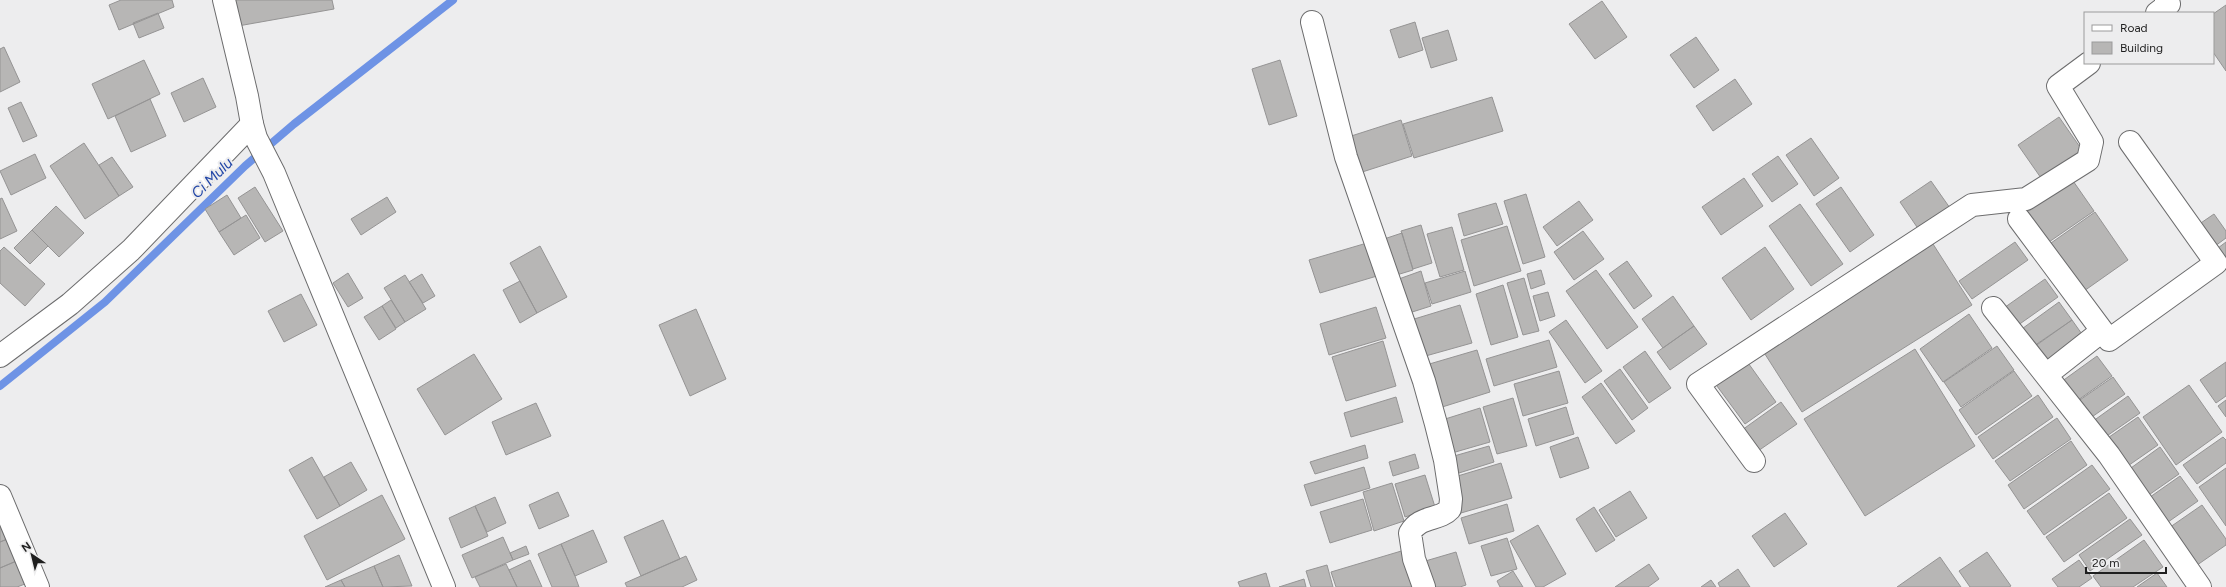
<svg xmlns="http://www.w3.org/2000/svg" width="2226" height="587" font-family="Figtree,sans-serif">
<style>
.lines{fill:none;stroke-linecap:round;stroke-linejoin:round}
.stream{stroke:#6e93e5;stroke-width:8}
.building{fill:#b7b6b5;stroke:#959494}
.street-casing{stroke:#6c6c6d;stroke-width:24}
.secondary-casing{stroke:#6c6c6d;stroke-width:24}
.street{stroke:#fff;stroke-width:22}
.secondary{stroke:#fff;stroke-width:22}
.labels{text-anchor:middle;stroke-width:4;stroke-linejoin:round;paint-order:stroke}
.water-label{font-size:15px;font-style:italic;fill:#2347a7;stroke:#ededee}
</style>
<rect width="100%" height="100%" fill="#ededee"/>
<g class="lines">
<path class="stream" d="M0,386L105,302L245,166L294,124L453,0"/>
</g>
<path class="building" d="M121,0H172L174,7L119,30L109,5Z
M233,0H332L334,9L238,26Z
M1602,1L1627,37L1595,59L1569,24Z
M2226,5V71L2213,52V14Z
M158,13L164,28L139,38L133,23Z
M1415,22L1423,50L1399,58L1390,30Z
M1448,30L1457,60L1431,68L1422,38Z
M1696,37L1719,70L1694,88L1670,55Z
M4,47L20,82L0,92V49Z
M144,60L160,94L108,119L92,84Z
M1280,60L1297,116L1269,125L1252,69Z
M203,78L216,107L184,122L171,93Z
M1735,79L1752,104L1713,131L1696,106Z
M1492,97L1503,131L1414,158L1403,124Z
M150,99L166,136L131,152L115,116Z
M21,102L37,136L23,142L8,108Z
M2059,117L2082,150L2041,178L2018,145Z
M1401,120L1412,156L1356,174L1345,138Z
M1811,138L1839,178L1814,196L1786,155Z
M84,143L119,196L85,219L50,166Z
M35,154L46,178L11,195L0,171Z
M1778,156L1798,184L1772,202L1752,174Z
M112,157L133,187L119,196L99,165Z
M1744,178L1763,206L1721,235L1702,207Z
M2071,178L2094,211L2049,242L2026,209Z
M1931,181L1950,208L1919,230L1900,202Z
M255,187L283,231L265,242L238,198Z
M1841,187L1874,235L1850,252L1816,204Z
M1526,194L1545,257L1523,264L1504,201Z
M227,195L241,218L219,232L205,209Z
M387,197L396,212L361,235L351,219Z
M2,198L17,231L0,239V199Z
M1579,201L1593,220L1557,246L1543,227Z
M1496,203L1503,224L1464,236L1458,214Z
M1800,204L1843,264L1811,286L1769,226Z
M56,206L84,233L59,257L32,230Z
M2095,212L2128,260L2084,291L2051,243Z
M2214,214L2226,231V238L2211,249L2195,227Z
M246,215L260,238L234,255L219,232Z
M1421,225L1432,263L1413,269L1401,231Z
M1507,226L1521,271L1474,286L1461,240Z
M1452,227L1464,270L1440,277L1427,234Z
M32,230L48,246L30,264L14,248Z
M1583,231L1604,259L1574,280L1554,252Z
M1402,233L1413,270L1390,277L1378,241Z
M2015,242L2028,260L1972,299L1959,281Z
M2226,242V260L2218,248Z
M1367,243L1377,276L1320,293L1309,260Z
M1933,244L1972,305L1802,412L1763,351Z
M540,246L567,297L537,313L510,263Z
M4,247L45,284L25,306L0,283V251Z
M1765,247L1794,289L1751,320L1722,278Z
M1627,261L1652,296L1634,309L1609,274Z
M1541,270L1545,284L1531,289L1527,274Z
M1596,270L1638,327L1607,349L1566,291Z
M1421,271L1431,306L1406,314L1396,280Z
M1465,271L1471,292L1432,304L1425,283Z
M348,273L363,298L348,307L333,283Z
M422,274L435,296L423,303L409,282Z
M405,275L426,309L405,322L384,288Z
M1524,278L1539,331L1523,335L1507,283Z
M2045,279L2058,297L2014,328L2001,310Z
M520,281L537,313L520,323L503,290Z
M1503,285L1518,337L1491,345L1476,294Z
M1548,292L1555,316L1540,321L1533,296Z
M301,294L317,325L284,342L268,311Z
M1673,296L1694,326L1663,348L1642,319Z
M391,300L405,322L396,328L382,306Z
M2059,302L2072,320L2031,348L2019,331Z
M1460,305L1472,343L1422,357L1411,320Z
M382,306L396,329L379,340L364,317Z
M1376,307L1386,338L1329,355L1320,324Z
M696,309L726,379L690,396L659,325Z
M1969,314L1992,348L1943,382L1920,349Z
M1566,320L1602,371L1585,383L1549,332Z
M2072,320L2084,337L2046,366L2031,349Z
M1694,326L1707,344L1670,370L1657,352Z
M1549,340L1557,367L1494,386L1486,359Z
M1383,341L1396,386L1346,401L1332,357Z
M1997,346L2014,370L1961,407L1944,382Z
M1915,349L1975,446L1865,516L1804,419Z
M1477,350L1490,392L1439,408L1426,365Z
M1645,351L1671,388L1649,403L1623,367Z
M474,354L502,399L445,435L417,389Z
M2097,356L2112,376L2074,403L2061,382Z
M1746,360L1776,402L1745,424L1714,382Z
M2226,362V396L2216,403L2200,380Z
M1620,369L1648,408L1632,420L1604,381Z
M1559,371L1568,403L1523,416L1514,384Z
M2014,371L2032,396L1976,435L1959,410Z
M2113,377L2125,394L2086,421L2074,404Z
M1601,383L1635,431L1616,444L1582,397Z
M2189,385L2222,432L2176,465L2143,417Z
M2038,395L2053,417L1993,459L1978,437Z
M2128,396L2140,413L2101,440L2089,424Z
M1396,397L1403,422L1351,437L1344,413Z
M1513,398L1527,446L1497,454L1483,407Z
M2226,400V417L2218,406Z
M1781,402L1797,424L1758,451L1742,430Z
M536,403L551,436L506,455L492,422Z
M1566,407L1574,434L1536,446L1528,419Z
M1480,408L1490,442L1452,453L1442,420Z
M2138,417L2158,445L2122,470L2102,442Z
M2057,418L2071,439L2010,481L1995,461Z
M1578,437L1589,468L1560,478L1550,447Z
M2223,437L2226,440V463L2197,484L2183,465Z
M2071,441L2087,465L2024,509L2008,485Z
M1365,445L1368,458L1315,474L1310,462Z
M1489,446L1494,462L1459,473L1454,456Z
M2160,447L2179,474L2143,499L2124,473Z
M1415,454L1419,468L1393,476L1389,462Z
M312,457L340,506L317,519L289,470Z
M351,462L367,490L340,506L324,477Z
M1501,463L1512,498L1461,513L1451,478Z
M2092,465L2110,489L2044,535L2027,511Z
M1364,467L1370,488L1311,506L1304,485Z
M2226,468V526L2199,487Z
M1425,475L1435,507L1405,517L1395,484Z
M2180,476L2198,501L2161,527L2143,502Z
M1392,483L1404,521L1374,531L1363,492Z
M1630,491L1647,518L1616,537L1599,510Z
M558,492L569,516L539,529L529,505Z
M2109,493L2127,518L2064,562L2046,537Z
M382,495L405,539L327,580L304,536Z
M495,497L506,523L487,532L475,506Z
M1363,499L1372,530L1330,543L1320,512Z
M1507,504L1514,531L1469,544L1461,518Z
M2202,505L2226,539V545L2190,570L2163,532Z
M475,506L488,536L461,548L449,518Z
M1594,507L1615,540L1596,552L1576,519Z
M1785,513L1807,544L1774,567L1752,536Z
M2130,519L2142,535L2090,571L2079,555Z
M0,520L8,539L0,542Z
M663,520L680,559L641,576L624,537Z
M1538,525L1566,574L1543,587H1536L1510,541Z
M593,530L607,562L575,576L561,544Z
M503,537L513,560L472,578L462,555Z
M1507,538L1517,569L1491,576L1481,546Z
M7,539L16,561L0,568V542Z
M2144,540L2163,567L2133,587H2101L2093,576Z
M561,544L575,576L579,587H552L538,554Z
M526,546L529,554L513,560L510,553Z
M1408,549L1420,587H1336L1331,572Z
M1456,552L1466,585L1460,587H1430L1422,562Z
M1987,552L2011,586L2009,587H1970L1959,571Z
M399,555L412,586L383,587L374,566Z
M686,556L697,580L682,587H627L625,583Z
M1940,557L1961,587H1897Z
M530,560L542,587H517L509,570Z
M2079,560L2092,578L2079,587H2058L2052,579Z
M17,561L25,584L17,587H0V568Z
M506,564L517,587H480L475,577Z
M1649,564L1659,579L1648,587H1615Z
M1327,565L1333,587H1311L1306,571Z
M374,566L383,587H345L341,580Z
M1738,569L1750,587H1720L1718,583Z
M1513,571L1523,587H1500L1497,581Z
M1266,573L1270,587H1240L1238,582Z
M2157,573L2167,587H2137Z
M1304,579L1306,587H1279Z
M341,580L345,587H325Z
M1711,580L1716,587H1701Z"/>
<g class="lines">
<defs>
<path id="street" d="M2157,13L2169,4L2166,0
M1312,22L1346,157L1424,381L1436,424L1445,460L1451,499L1450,509C1439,521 1420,515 1410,533L1414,559L1424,587
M2019,219L2109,340L2216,263L2130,142
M1993,308L2109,455L2200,587
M0,356L70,304L131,250L252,124
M2046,375L2102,331
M1754,461L1698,384L1972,205L2026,199L2088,160L2092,142L2058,86L2089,63
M0,496L38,587"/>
<path id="secondary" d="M224,0L247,96L252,124L256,138L274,173L444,587"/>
</defs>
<use href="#street" class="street-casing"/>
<use href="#secondary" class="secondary-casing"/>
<use href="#street" class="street"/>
<use href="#secondary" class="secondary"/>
</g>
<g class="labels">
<g class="water-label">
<text transform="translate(212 178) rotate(-44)" y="5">Ci Mulu</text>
</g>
</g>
<rect x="2084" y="12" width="130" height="52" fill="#ededee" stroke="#9b9b9b"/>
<rect x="2092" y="25" width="20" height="6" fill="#ffffff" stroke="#9b9b9b"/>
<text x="2120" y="32" font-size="12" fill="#1f1f1f">Road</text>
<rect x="2092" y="42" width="20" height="12" fill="#b7b6b5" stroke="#9b9b9b"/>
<text x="2120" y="52" font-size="12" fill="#1f1f1f">Building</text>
<g transform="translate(32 555) rotate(325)" stroke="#ededee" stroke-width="3" paint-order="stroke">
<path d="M0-3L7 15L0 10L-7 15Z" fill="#1f1f1f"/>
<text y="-6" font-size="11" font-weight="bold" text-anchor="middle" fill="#1f1f1f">N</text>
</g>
<path d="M2086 567v6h80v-6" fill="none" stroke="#1f1f1f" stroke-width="2"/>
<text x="2092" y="567" font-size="12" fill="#1f1f1f" stroke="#ededee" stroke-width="3" paint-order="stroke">20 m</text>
</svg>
